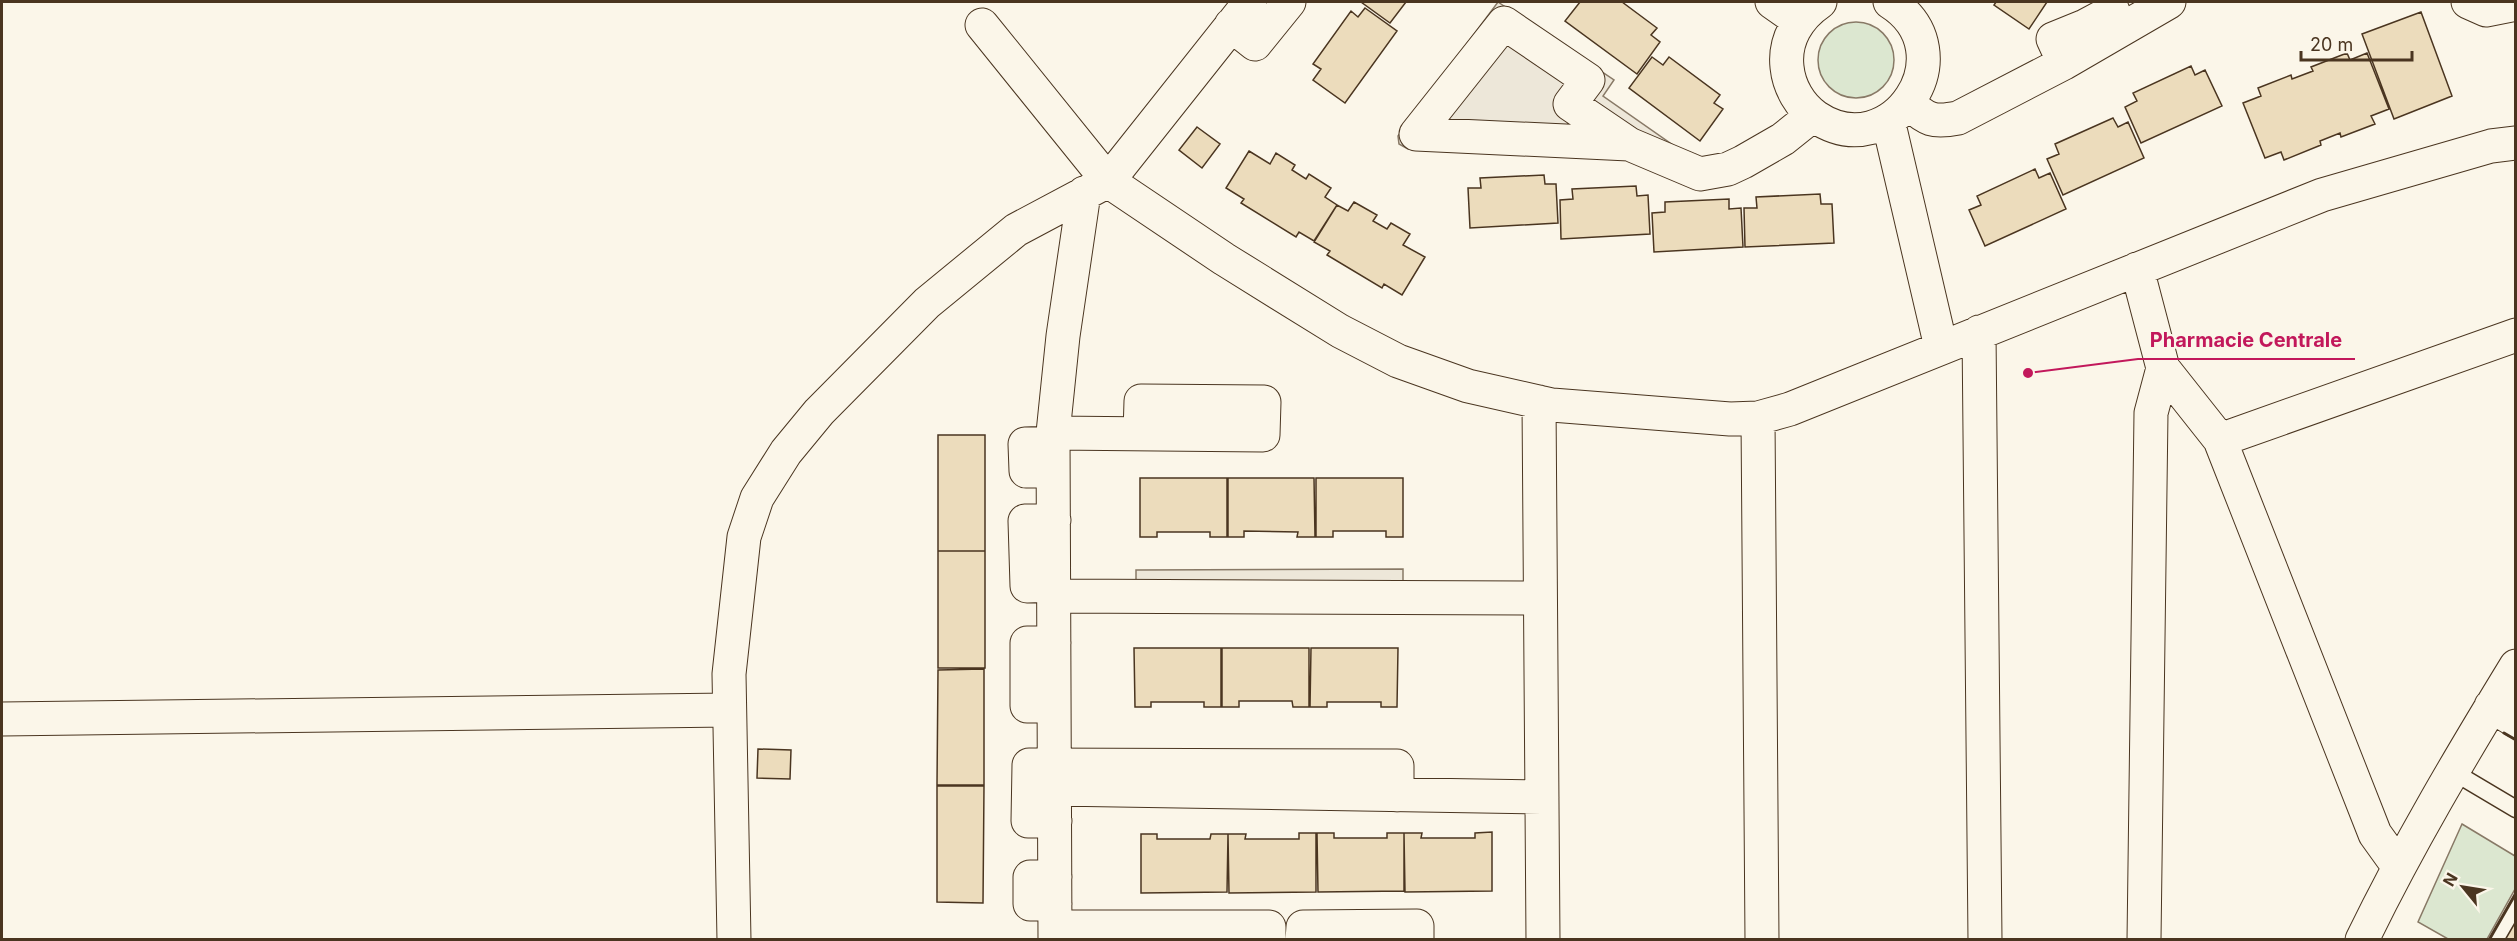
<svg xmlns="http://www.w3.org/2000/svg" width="2517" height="941" font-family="Inter,sans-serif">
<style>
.green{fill:#dce7d0;stroke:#887966;stroke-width:1.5}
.parking{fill:#ede7d9;stroke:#887966;stroke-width:1.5}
.building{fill:#ecdcbc;stroke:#4a3520;stroke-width:1.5}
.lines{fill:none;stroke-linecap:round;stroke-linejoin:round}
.lane-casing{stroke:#4a3520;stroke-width:19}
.street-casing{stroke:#4a3520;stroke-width:35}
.lane{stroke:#fbf6e9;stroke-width:16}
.street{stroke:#fbf6e9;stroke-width:33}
.wall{stroke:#4a3520;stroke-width:3}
.leader{fill:none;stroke:#c2185b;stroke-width:2}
.callout-dot{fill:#c2185b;stroke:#fbf6e9;stroke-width:2}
.callout-label{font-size:20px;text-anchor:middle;font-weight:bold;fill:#c2185b;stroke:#fbf6e9;stroke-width:4.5;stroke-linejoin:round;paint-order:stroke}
</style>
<rect width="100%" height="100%" fill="#fbf6e9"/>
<path class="green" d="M1818 60a38 38 0 1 1 76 0a38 38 0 1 1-76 0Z
M2462,824L2515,856V889L2487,939H2448L2418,922Z"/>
<path class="parking" d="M1498,2L1614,80L1603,96L1690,157L1422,150L1408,149L1399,144L1398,136Z
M1403,569V586L1136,587V570Z"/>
<path class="building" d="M1361,2H1406L1390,23Z
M1580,2H1622L1657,28L1651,35L1660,42L1637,74L1565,21Z
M1996,2H2047L2029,29L1994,5Z
M1365,8L1397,31L1345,103L1313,80L1321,69L1313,64L1351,11L1358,17Z
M2421,12L2452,96L2394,119L2362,34Z
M2347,53L2350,60L2367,53L2389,109L2371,116L2375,124L2341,137L2340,133L2320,141L2321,145L2284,160L2281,152L2265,158L2243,103L2261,96L2258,88L2291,75L2292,79L2313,71L2311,67Z
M1652,57L1663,65L1669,57L1720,95L1714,103L1723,109L1700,141L1629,88Z
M2191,66L2195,75L2205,70L2222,106L2141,143L2125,107L2137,101L2133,93Z
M2113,118L2118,127L2128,122L2144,158L2063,195L2047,159L2059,154L2055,144Z
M1197,127L1220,144L1202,168L1179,150Z
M1249,151L1270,164L1276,153L1295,165L1292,170L1306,179L1309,174L1331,188L1325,197L1337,205L1314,241L1299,232L1296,237L1241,203L1244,199L1226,188Z
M2035,169L2039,178L2050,173L2066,209L1985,246L1969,210L1981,205L1977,196Z
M1544,175L1545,184H1556L1558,223L1470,228L1468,188H1481L1480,178Z
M1636,186L1637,196L1648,195L1650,234L1561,239L1560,200L1573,199L1572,189Z
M1820,194L1821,204H1832L1834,243L1745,247L1744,208H1757L1756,197Z
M1729,199V209L1741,208L1743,247L1654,252L1652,213L1665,212V202Z
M1354,202L1377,215L1373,221L1387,229L1391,223L1410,234L1403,245L1425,257L1402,295L1384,284L1382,288L1327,255L1330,251L1314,242L1337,205L1348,211Z
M938,435H985V551H938Z
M1140,478H1227V537H1210V532H1157V537H1140Z
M1228,478H1314L1315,537H1297L1298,532L1244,531V537H1228Z
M1316,478H1403V537H1386V531H1333V537H1316Z
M938,551H985V668H938Z
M1134,648H1221V707H1204V702H1151V707H1135Z
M1222,648H1309V707H1293L1292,701H1239V707H1222Z
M1311,648H1398L1397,707H1381V702H1327V707H1310Z
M984,669V785H937L938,670Z
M758,749L791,750L790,779L757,778Z
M937,786H984L983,903L937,902Z
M1492,832V891L1405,892L1404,833H1422L1421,838H1475V833Z
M1299,833H1316V892L1229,893L1228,834H1246L1245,839H1299Z
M1317,833H1334V838H1387V833H1404V891L1318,892Z
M1141,834H1157V839H1210L1211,834H1228L1227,892L1141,893Z
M2516,921V940H2505Z
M2516,921V940H2505Z"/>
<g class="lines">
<defs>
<path id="lane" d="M2452,771L2516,809"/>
<path id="street" d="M1772,2L1799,21
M1820,2C1798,17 1784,40 1787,67C1789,87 1800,106 1816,117C1892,168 1969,52 1890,2
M2468,2L2486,10L2516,4
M982,25L1108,181L1224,259L1340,331L1398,361L1468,386L1552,405L1730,419L1758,418L1790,409L2322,195L2491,146L2516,143
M1231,25L1255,44L1289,2
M2064,63L2053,39L2085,26L2113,11
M1908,103C1927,120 1933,123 1958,118L2064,63L2169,2
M1888,120L1941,347
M1629,144L1416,134L1504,23L1588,80L1570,104L1629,144L1700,174L1728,169L1743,162L1783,139L1813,115
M2137,269L2163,368L2220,440L2375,834L2398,866
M1979,332L1985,940
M1539,402L1543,940
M1758,418L1762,940
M1053,433L1263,435L1264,402L1141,401L1140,434
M2220,440L2516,335
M1053,443L1025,444L1026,471H1053
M1054,520L1025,521L1027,586L1054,585
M1054,596L1540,598
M1054,643H1027V706H1054
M2491,706L2516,721
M2,719L729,710
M1055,789L1542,797
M1055,821H1028L1029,765L1397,766V795
M1055,877H1030V904H1055
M1055,927H1269V940
M734,940L729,674L744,537L757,498L786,452L819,412L927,303L1016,230L1108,181L1250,2
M1055,940L1053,433L1063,336L1084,193
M1302,940L1303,927L1417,926V940
M2144,940L2151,413L2163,368
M2362,940C2408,845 2461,756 2516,666"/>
</defs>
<use href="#lane" class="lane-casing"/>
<use href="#street" class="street-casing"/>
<use href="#lane" class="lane"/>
<use href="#street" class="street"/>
<path class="wall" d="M2504,733L2516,740
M2489,940L2516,893"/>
</g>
<path class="leader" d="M2028 373L2138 359H2355"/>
<circle class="callout-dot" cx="2028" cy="373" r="6"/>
<g class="callout-label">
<text x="2246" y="347">Pharmacie Centrale</text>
</g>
<rect width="2517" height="941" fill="none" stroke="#4a3520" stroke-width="6"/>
<g transform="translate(2463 887) rotate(300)" stroke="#fbf6e9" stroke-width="4.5" paint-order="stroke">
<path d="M0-4.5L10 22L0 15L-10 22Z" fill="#4a3520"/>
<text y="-9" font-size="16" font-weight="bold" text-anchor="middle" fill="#4a3520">N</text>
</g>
<path d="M2301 51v9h111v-9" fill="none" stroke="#4a3520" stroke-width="3"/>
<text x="2310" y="51" font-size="18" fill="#4a3520" stroke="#fbf6e9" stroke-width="4.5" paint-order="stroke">20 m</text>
</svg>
